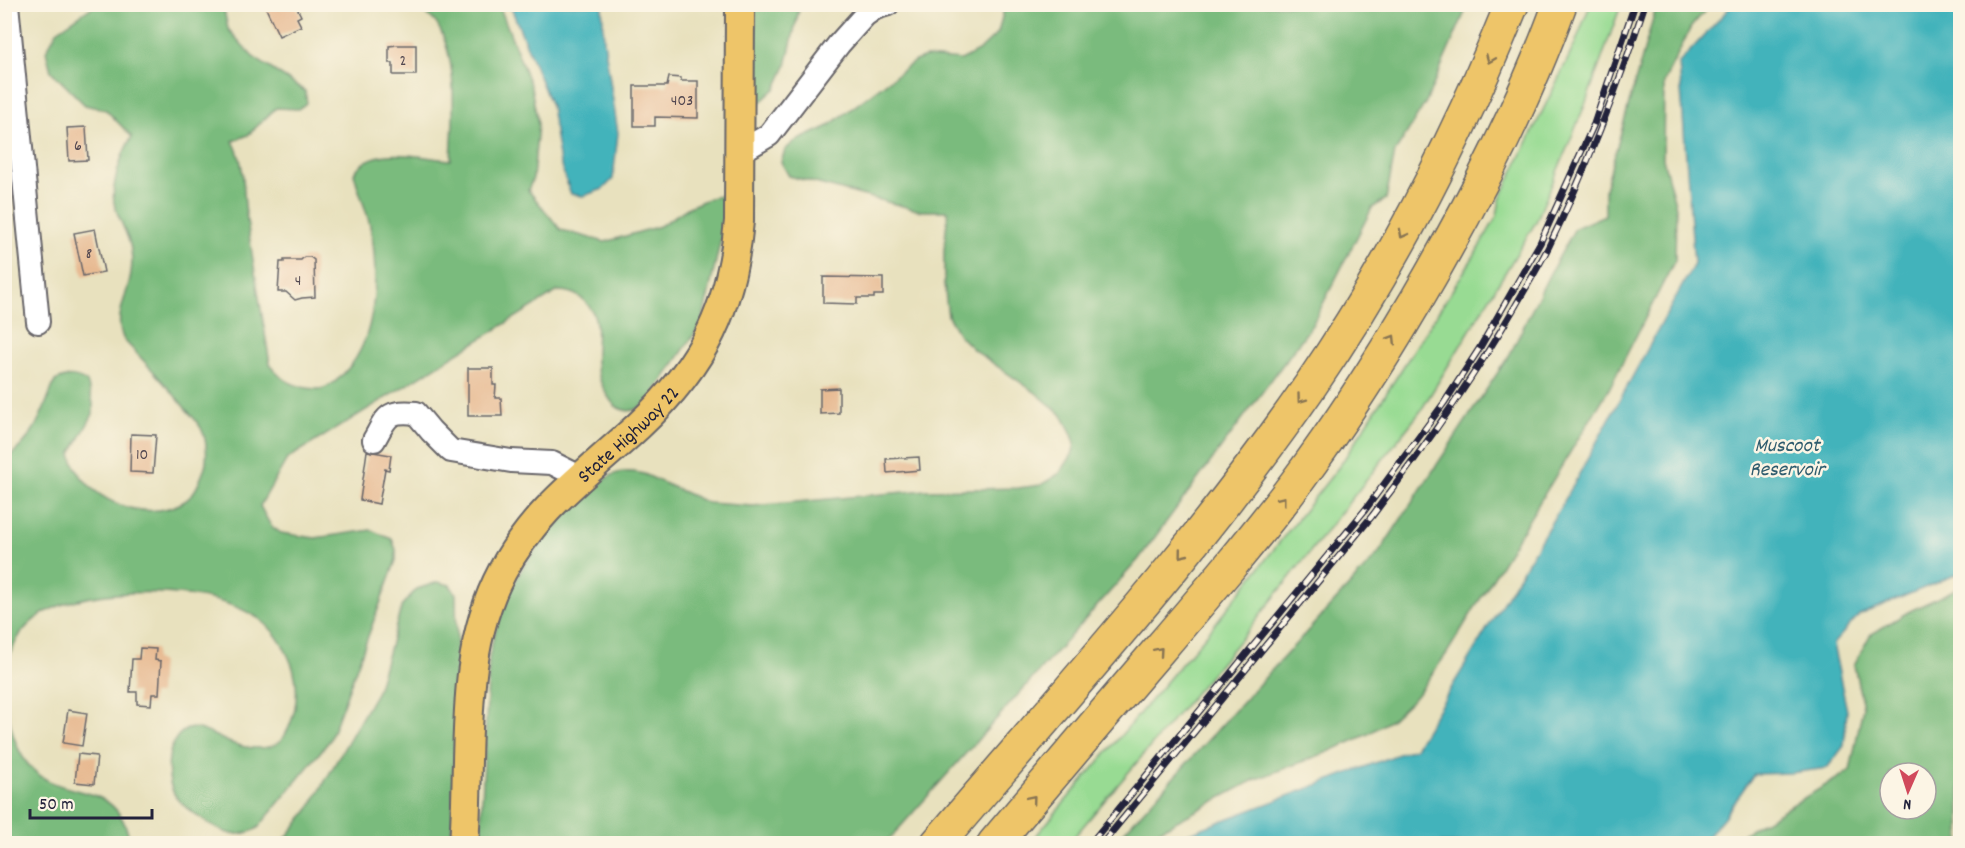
<svg xmlns="http://www.w3.org/2000/svg" width="1965" height="848" font-family="Dekko,sans-serif">
<style>
.green{fill:#98db93;stroke:#5d7e67;stroke-width:1.5}
.forest{fill:#7abb7d;stroke:#4e6e5c;stroke-width:1.5;fill-rule:evenodd}
.water{fill:#43b3bb;stroke:#326a7b;stroke-width:1.5}
.building{fill:#e7ba92}
.lines{fill:none;stroke-linecap:round;stroke-linejoin:round}
.minor-casing{stroke:#676569;stroke-width:26}
.major-casing{stroke:#676569;stroke-width:32}
.highway-casing{stroke:#676569;stroke-width:36}
.minor{stroke:#fff;stroke-width:22}
.major{stroke:#eec569;stroke-width:28}
.highway{stroke:#eec569;stroke-width:33}
.rail-casing{stroke:#22223b;stroke-width:7}
.rail{stroke:#fcf5e5;stroke-width:4.5;stroke-dasharray:14;stroke-linecap:butt}
.oneway{stroke:#887452}
.labels{text-anchor:middle;stroke-width:5;stroke-linejoin:round;paint-order:stroke}
.number-label{font-size:16px;fill:#534851}
.street-label{font-size:20px;fill:#22223b;stroke:#fcf5e5}
.water-label{font-size:21px;font-style:italic;fill:#2f5c6e;stroke:#fcf5e5}
</style>
<rect width="100%" height="100%" fill="#fcf5e5"/>
<filter id="ink" filterUnits="userSpaceOnUse"><feTurbulence type="fractalNoise" baseFrequency=".0167" numOctaves="2"/><feDisplacementMap in="SourceGraphic" scale="12" xChannelSelector="R" yChannelSelector="G"/><feConvolveMatrix kernelMatrix="1 2 1 2 8 2 1 2 1" color-interpolation-filters="sRGB"/></filter>
<filter id="wash" filterUnits="userSpaceOnUse"><feTurbulence type="fractalNoise" baseFrequency=".008" numOctaves="4" result="noise"/><feDisplacementMap in="SourceGraphic" scale="24" xChannelSelector="R" yChannelSelector="G"/><feGaussianBlur stdDeviation="1.35" result="paint"/><feColorMatrix in="noise" values="0 0 0 0 0 0 0 0 0 0 0 0 0 0 0 0 0 1.4 0 .05"/><feComposite in="paint" operator="in"/></filter>
<g filter="url(#wash)">
<rect width="100%" height="100%" fill="#e8e1be"/>
<path class="green" d="M1590,5H1621L1585,105L1536,222L1420,412L1250,628L1069,843H1030L1211,629L1341,464L1474,256L1497,216L1500,199L1575,44Z"/>
<path class="forest" d="M1657,4L1710,5L1691,27L1664,82L1663,159L1676,207L1675,260L1609,389L1447,653L1416,696L1391,720L1368,734L1328,752L1254,780L1136,843H1122V834L1378,554L1510,354L1548,277L1575,228L1605,215V189Z
M95,5H223L228,29L253,57L305,91L307,103L298,109L276,108L248,135L233,141C246,166 242,186 246,213C253,264 262,314 270,364C279,380 297,388 316,389C327,390 339,379 346,371C378,337 379,270 370,226C366,208 358,191 354,173C373,143 421,158 451,160C453,119 459,63 438,26C434,18 422,11 414,5H499L531,87L538,124L533,178L528,190L561,230L605,242L660,226L689,207L710,198L721,196L729,203L702,323L650,399C641,409 630,415 617,407C611,403 609,398 606,393C601,384 596,372 596,362C595,346 600,324 592,311C584,297 573,291 558,291L287,459L260,506L271,526L281,533L315,538L371,530L392,539L396,550V560L330,740L258,828C250,833 238,836 228,833C214,829 185,809 176,797C167,783 166,759 173,744C188,714 209,735 231,743C247,749 275,753 285,735C297,714 300,688 292,665C285,647 274,629 258,618C215,591 147,589 98,596C45,604 9,625 5,682V459C35,440 42,412 55,381C68,375 75,375 87,382L93,403V414L71,454C81,499 145,526 185,501C195,495 200,480 204,470C208,459 207,441 202,430C198,422 191,415 185,408C166,384 145,362 124,340C112,317 128,297 131,273C135,243 125,234 115,207C109,190 122,151 132,137L106,110L85,105L51,71L46,51L57,31Z
M756,5H800L786,66L776,88L758,104L754,94Z
M1005,5H1468L1426,102L1395,152L1386,199L1372,208L1312,325L1138,560L886,843L480,844L489,658C494,630 505,601 518,576C529,553 590,486 612,475C623,470 633,471 644,474L708,503L753,506L926,490L1018,488L1041,485L1060,473L1072,455L1075,444L1072,434L1062,415L1036,393L974,350L959,335L948,316L944,284V250L948,211H921L789,176L781,162L785,150L794,142L827,127L915,61L926,57L961,60L980,50L998,33Z
M438,582L450,585L456,594L457,651L452,832L448,843L281,844L309,809L377,691L402,605L417,589Z
M1960,587V843H1727L1850,771L1863,707L1854,665L1870,635L1908,612ZM1890,773H1926V809H1890Z
M4,693C9,716 12,744 27,763C60,806 118,773 130,843H5Z"/>
<path class="water" d="M1733,4L1960,5V573L1859,615L1833,644L1847,711L1844,746L1827,768L1791,773L1754,774L1724,817L1702,843H1163L1415,748L1566,498L1694,264L1679,63Z
M510,5H602L604,41L618,133L613,179L603,189L583,196L571,194L560,163L551,106Z"/>
<g id="blocks">
<path class="building" d="M264,4H295L301,16L297,18L301,26L279,36Z
M398,45H416V75H393V63H389V46Z
M669,77L681,78V81H698V118L655,117V126H634V86H667Z
M86,127L88,160L69,161L67,128Z
M95,229L104,272L83,276L74,233Z
M304,257H310L314,260L315,297L302,298L295,300L286,292H278L280,262H284V260H301Z
M823,277L883,278V295H874V298H857V304L823,303Z
M468,368H493V385H496L495,398H501L502,416H468Z
M839,388V413L820,414V389Z
M131,434L156,435L153,473L130,472Z
M367,451L391,455L389,470L385,469L379,504L360,500Z
M919,457L920,470L887,473L886,459Z
M140,648L156,649L155,660L161,661L159,694H152L151,705L137,704V692H130L132,659H139Z
M68,710L87,713L82,746L63,743Z
M78,754L97,756L94,784L75,782Z"/>
</g>
</g>
<g filter="url(#ink)">
<use href="#blocks" fill-opacity="0" stroke="#676569" stroke-width="1.5"/>
<g class="lines">
<defs>
<path id="minor" d="M7,4L38,322
M740,152L769,135L839,44L865,15L875,8L888,4
M374,440C387,417 387,410 416,413L431,431L451,451L511,461L552,463L580,477"/>
<g id="major">
<path id="s1" d="M464,844C471,753 458,654 502,572C532,515 577,481 624,439C696,376 731,317 739,221L740,4"/>
</g>
<path id="highway" d="M937,844C1065,694 1198,548 1310,386C1392,267 1458,138 1512,4
M994,844C1043,786 1091,729 1140,672C1193,610 1247,548 1296,483C1340,424 1380,362 1417,299C1472,205 1523,107 1560,4"/>
</defs>
<use href="#minor" class="minor-casing"/>
<use href="#major" class="major-casing"/>
<use href="#highway" class="highway-casing"/>
<use href="#minor" class="minor"/>
<use href="#major" class="major"/>
<use href="#highway" class="highway"/>
<defs>
<path id="rail" d="M1090,844L1365,510L1444,403L1479,349L1540,243L1594,124L1635,4
M1102,844L1372,516C1424,448 1473,379 1516,305C1527,286 1539,266 1549,246C1587,168 1618,87 1645,4"/>
</defs>
<use href="#rail" class="rail-casing"/>
<use href="#rail" class="rail"/>
</g>
<defs><path id="oneway-chevron" d="M-2-3.5L2.5 0L-2 3.5" fill="none" stroke-width="1.6" stroke-linecap="round" stroke-linejoin="round" transform="scale(1.5)"/></defs>
<g class="oneway">
<use href="#oneway-chevron" transform="translate(1490 59) rotate(112)"/>
<use href="#oneway-chevron" transform="translate(1403 234) rotate(119)"/>
<use href="#oneway-chevron" transform="translate(1392 339) rotate(-58)"/>
<use href="#oneway-chevron" transform="translate(1301 399) rotate(126)"/>
<use href="#oneway-chevron" transform="translate(1282 500) rotate(-52)"/>
<use href="#oneway-chevron" transform="translate(1182 554) rotate(129)"/>
<use href="#oneway-chevron" transform="translate(1159 651) rotate(-49)"/>
<use href="#oneway-chevron" transform="translate(1032 799) rotate(-50)"/>
</g>
</g>
<g class="labels">
<g class="number-label">
<text x="403" y="65">2</text>
<text x="682" y="105">403</text>
<text x="78" y="150">6</text>
<text x="89" y="258">8</text>
<text x="298" y="285">4</text>
<text x="142" y="459">10</text>
</g>
<g class="street-label">
<text dy="7" stroke="none"><textPath href="#s1" startOffset="465">State Highway 22</textPath></text>
</g>
<g class="water-label">
<text x="1787" y="451">Muscoot<tspan x="1787" dy="24">Reservoir</tspan></text>
</g>
</g>
<rect width="1965" height="848" fill="none" stroke="#fcf5e5" stroke-width="24"/>
<g transform="translate(1908 791) rotate(183)"><circle r="28" fill="#fcf5e5" stroke="#a5a1a1" stroke-width="1.5"/>
<path d="M0-4.5L10 22L0 15L-10 22Z" fill="#d1495b"/>
<text y="-9" font-size="16" font-weight="bold" text-anchor="middle" fill="#22223b">N</text>
</g>
<path d="M30 809v9h122v-9" fill="none" stroke="#22223b" stroke-width="3"/>
<text x="39" y="809" font-size="18" fill="#22223b" stroke="#fcf5e5" stroke-width="4.5" paint-order="stroke">50 m</text>
</svg>
